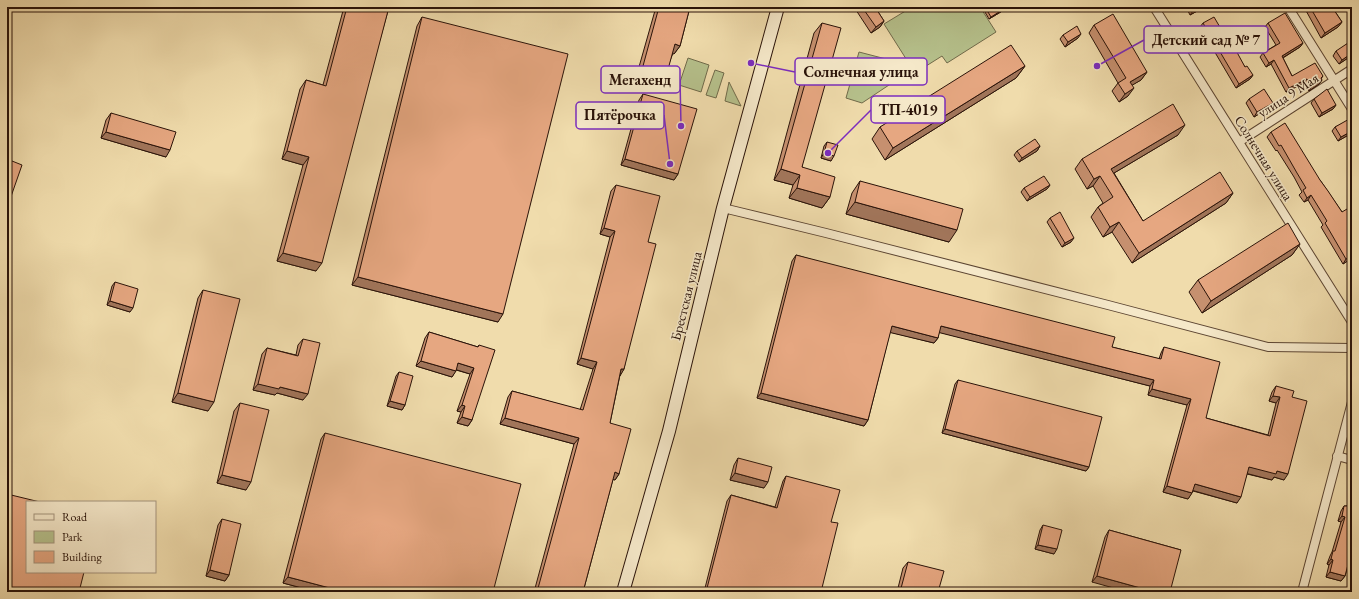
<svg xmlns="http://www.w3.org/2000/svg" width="1359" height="599" font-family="'EB Garamond',serif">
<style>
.green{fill:#b6c18c;stroke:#706a4a}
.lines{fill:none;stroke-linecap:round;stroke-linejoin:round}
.street-casing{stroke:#5c4532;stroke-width:10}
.secondary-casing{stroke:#2a1309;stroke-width:14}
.street{stroke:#f5e8c9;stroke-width:8}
.secondary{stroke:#f5e8c9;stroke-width:12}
.wall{fill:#c6906f;stroke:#2a1309}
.shaded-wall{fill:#a1755a;stroke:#2a1309}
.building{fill:#e6a781;stroke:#2a1309}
.labels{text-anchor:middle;stroke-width:3;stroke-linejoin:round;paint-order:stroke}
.street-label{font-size:14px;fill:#2a1309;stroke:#f5e8c9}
.leader{fill:none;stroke:#7b2cbf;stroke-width:1.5}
.callout-dot{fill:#7b2cbf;stroke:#f5e8c9;stroke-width:1.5}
.callout{fill:#f5e8c9;stroke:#7b2cbf;stroke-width:1.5}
.callout-label{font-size:15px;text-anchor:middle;font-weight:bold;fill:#2a1309}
</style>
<rect width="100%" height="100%" fill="#f0dcac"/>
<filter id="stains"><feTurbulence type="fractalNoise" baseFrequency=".005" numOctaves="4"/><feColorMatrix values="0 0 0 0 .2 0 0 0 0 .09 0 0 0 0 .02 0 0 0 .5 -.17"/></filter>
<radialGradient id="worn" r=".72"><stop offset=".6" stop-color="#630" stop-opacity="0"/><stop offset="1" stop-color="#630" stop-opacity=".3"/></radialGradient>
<path class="green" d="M912,7H980L996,32L947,63L942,56L915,73L884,24Z
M859,52L886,59L898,79L862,103L846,98Z
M688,58L709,65L701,92L679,85Z
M715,70L724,73L716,98L706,95Z
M729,82L741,106L725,101Z"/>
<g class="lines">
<defs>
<path id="street" d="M1154,7L1352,322
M1288,7L1352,109
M1239,142L1352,69
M723,208L826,233L1108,305L1268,347L1352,348
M1337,456L1352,460
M1302,592L1352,402"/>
<path id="secondary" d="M623,592L669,431L723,208L778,7"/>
</defs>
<use href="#street" class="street-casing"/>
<use href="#secondary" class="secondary-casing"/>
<use href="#street" class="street"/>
<use href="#secondary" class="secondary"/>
</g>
<path class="wall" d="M344,7H389L316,271L277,261L303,165L282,159L300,89L306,80L323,85Z
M656,7H690L680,46L674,54L673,53L662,81L637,74Z
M854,7H875L884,21L880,27L871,33Z
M982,7H1009L989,19Z
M1186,7H1201L1199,10L1190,15Z
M1252,7H1259L1254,10Z
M1304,7H1332L1342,22L1338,27L1321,38Z
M1351,7H1352V18L1348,11Z
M422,17L498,322L352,285L417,26Z
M822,23L802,167L830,197L822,208L789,198L793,185L774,180L814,33Z
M1203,23L1231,46L1245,67L1253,75L1250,79L1236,88L1200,27Z
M1268,23L1303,43L1300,47L1283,58L1292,76H1323L1321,79L1322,80L1319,84L1309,91L1304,83L1286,92L1271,64L1266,67L1260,57L1263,53L1276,45L1265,27Z
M1094,25L1147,72L1141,80L1132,85L1128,96L1119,102L1112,91L1118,83L1089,33Z
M1063,35L1078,38L1065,47L1060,39Z
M1336,51L1351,56L1339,64L1333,56Z
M1025,66L1016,78L885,160L872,139L880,127Z
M1352,73V85L1348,78Z
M643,94L678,174L674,180L621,165L639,100Z
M1249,99L1273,103L1270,107L1254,117L1246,103Z
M1314,99L1336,105L1333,109L1319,117L1311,103Z
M111,113L166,157L101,138L106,120Z
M1352,120V133L1338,141L1332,131L1335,127Z
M1271,132L1320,180L1342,212L1352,217V258L1343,264L1321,227L1323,225L1308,200L1304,202L1299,195L1302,192L1294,177L1277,150L1276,151L1267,137Z
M1178,135L1114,173L1143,221L1233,193L1226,203L1132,263L1112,232L1103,237L1091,217L1098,207L1103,203L1093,186L1087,189L1075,169L1082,159Z
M827,142L831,161L821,158L824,146Z
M1040,146L1037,151L1019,162L1014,155L1017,151Z
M860,181L949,242L846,214L852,193Z
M616,185L648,242L624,369L620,375L610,423L619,474L615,480L613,479L583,592H534L574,444L500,424L508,397L512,391L580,410L593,369L577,364L610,237L600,234L611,191Z
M1050,185L1047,189L1027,201L1021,192L1024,188Z
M1050,218L1071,242L1062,247L1047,222Z
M1300,244L1292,255L1202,313L1189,292L1198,280Z
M796,255L1112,347L1159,359L1161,353L1164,347L1206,418L1268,435L1276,403L1269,401L1272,392L1276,386L1292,397L1284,480L1274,477L1272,480L1247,474L1237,503L1193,491L1188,499L1163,492L1187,405L1148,395L1150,386L939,332L938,338L934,343L890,332L868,420L864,426L757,398L792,261Z
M115,282L130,312L107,305L112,286Z
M203,290L208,411L172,402L198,298Z
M429,332L478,347L479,345L472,420L468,426L457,423L461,412L457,411L470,374L456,370L452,377L416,366L425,338Z
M303,339V400L277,393L275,395L253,390L262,354L267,348L296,355L298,345Z
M399,372L405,405L402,410L387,406L396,376Z
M958,380L1089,467L1086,471L942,433L955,384Z
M240,403L246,490L217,483L234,411Z
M325,433L493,592H317L283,583L321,439Z
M738,458L764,488L730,480L734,465Z
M786,476L831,522L821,592H704L727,501L731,495L775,507L783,481Z
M1349,502L1350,559L1345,576L1341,581L1326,577L1329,565L1327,564L1330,556L1332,552L1341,522L1338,521L1341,511L1344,506H1347Z
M222,519L229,575L225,581L206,576L218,525Z
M1043,525L1054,554L1035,549L1040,530Z
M1109,530L1181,550L1092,582L1105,537Z
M908,562L938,592H897L903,568Z"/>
<path class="shaded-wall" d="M1007,7H1009L989,19L991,17Z
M1200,7H1201L1199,10L1190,15L1193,11Z
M1256,7H1259L1254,10Z
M884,21L880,27L871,33L876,27Z
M1342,22L1338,27L1321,38L1325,33Z
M1081,34L1078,38L1065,47L1068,42Z
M1303,43L1300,47L1279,60L1282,56Z
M675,44L680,46L674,54L669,53Z
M1352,53L1351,56L1339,64L1342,60Z
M1274,60L1271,64L1266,67L1269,63Z
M643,66L667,73L662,81L637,74Z
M1025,66L1016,78L885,160L893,148Z
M1147,72L1141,80L1124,90L1130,82Z
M1253,75L1250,79L1236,88L1239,84Z
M1307,79L1304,83L1286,92L1289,88Z
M1322,80L1319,84L1309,91L1312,86Z
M1134,88L1128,96L1119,102L1125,94Z
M1273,103L1270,107L1254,117L1257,112Z
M1336,105L1333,109L1319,117L1322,113Z
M1185,125L1178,135L1104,179L1111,169Z
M1352,131V133L1338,141L1341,137Z
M106,132L170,150L166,157L101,138Z
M1040,146L1037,151L1019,162L1022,158Z
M287,151L309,157L303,165L282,159Z
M824,153L834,156L831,161L821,158Z
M625,159L678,174L674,180L621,165Z
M781,169L800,175L793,185L774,180Z
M1100,176L1093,186L1087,189L1094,179Z
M1050,185L1047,189L1027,201L1030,197Z
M797,188L830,197L822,208L789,198Z
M1233,193L1226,203L1132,263L1139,253Z
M1311,195L1308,200L1304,202L1307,198Z
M855,202L957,230L949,242L846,214Z
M1119,222L1112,232L1103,237L1110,227Z
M604,228L615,231L610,237L600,234Z
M1074,238L1071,242L1062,247L1065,243Z
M1300,244L1292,255L1202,313L1211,301Z
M283,253L322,263L316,271L277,261Z
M1352,256V258L1343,264L1346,259Z
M358,277L503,314L498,322L352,285Z
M110,301L133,308L130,312L107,305Z
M892,326L938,338L934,343L888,332Z
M941,326L1154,380L1150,386L937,332Z
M581,358L597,362L593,369L577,364Z
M421,361L456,371L452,377L416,366Z
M458,363L474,368L470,374L454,369Z
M621,369H624L620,376Z
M258,384L280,387L308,394L303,400L277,393L275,395L253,390Z
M1152,389L1191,399L1187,405L1148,395Z
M178,393L214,402L208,411L172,402Z
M761,393L868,420L864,426L757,398Z
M1273,396L1280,397L1276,403L1269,401Z
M390,401L405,405L402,410L387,406Z
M462,405L465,406L461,412L457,411Z
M462,417L472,420L468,426L457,423Z
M505,418L579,438L574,444L500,424Z
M945,429L1089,467L1086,471L942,433Z
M1249,467L1277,471L1288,474L1284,480L1274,477L1272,480L1245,473Z
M615,472L619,474L615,480L611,479Z
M735,473L768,482L764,488L730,480Z
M222,475L251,482L246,490L217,483Z
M1195,484L1241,497L1237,503L1191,490Z
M1167,486L1192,493L1188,499L1163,492Z
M1342,516L1345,517L1341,522L1338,521Z
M1038,545L1057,549L1054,554L1035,549Z
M1351,553H1352V559L1348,558Z
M1331,559L1333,560L1329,565L1327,564Z
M210,570L229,575L225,581L206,576Z
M1330,572L1345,576L1341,581L1326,577Z
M1097,576L1155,592H1128L1092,582Z
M288,577L345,592H317L283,583Z"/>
<path class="building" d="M347,7H389L322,263L283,253L309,157L287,151L306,80L326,86Z
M659,7H690L680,46L675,44L667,73L643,66Z
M862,7H875L884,21L876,27Z
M985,7H1007L991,17Z
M1191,7H1200L1193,11Z
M1310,7H1332L1342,22L1325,33Z
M1285,13L1303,43L1282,56L1292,76L1315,63L1323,76L1321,78L1322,80L1312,86L1307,79L1289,88L1274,60L1269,63L1263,53L1280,43L1268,23Z
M1113,14L1147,72L1130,82L1134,88L1125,94L1118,83L1126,78L1094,25Z
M422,17L568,54L503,314L358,277Z
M1214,17L1231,46L1233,45L1245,67L1247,66L1253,75L1239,84L1203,23Z
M822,23L841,28L802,167L835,177L830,197L797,188L800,175L781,169Z
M1077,26L1081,34L1068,42L1063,35Z
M1348,43L1352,48V53L1342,60L1336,51Z
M1011,45L1025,66L893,148L880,127Z
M1264,89L1273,103L1257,112L1249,99Z
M1327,89L1336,105L1322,113L1314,99Z
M643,94L697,109L678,174L625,159Z
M1173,104L1185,125L1111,169L1143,221L1220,172L1233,193L1139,253L1119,222L1110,227L1098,207L1113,197L1100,176L1094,179L1082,159Z
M111,113L176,132L170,150L106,132Z
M1351,118L1352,120V131L1341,137L1335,127Z
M1285,123L1320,180L1328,191L1342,212L1347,209L1352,217V256L1346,259L1325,223L1327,221L1311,195L1307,198L1303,190L1306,188L1297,173L1281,145L1279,146L1271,132Z
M1035,139L1040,146L1022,158L1017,151Z
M827,142L838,145L834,156L824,153Z
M7,159L22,165L7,208Z
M1044,176L1050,185L1030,197L1024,188Z
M860,181L963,209L957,230L855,202Z
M616,185L660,196L648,242L656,244L624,369H621L610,423L631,429L619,474L615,472L583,592H537L579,438L505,418L512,391L583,410L597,362L581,358L615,231L604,228Z
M1060,212L1074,238L1065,243L1050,218Z
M1288,223L1300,244L1211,301L1198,280Z
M796,255L1115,337L1112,347L1161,359L1164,347L1220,362L1206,418L1270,436L1280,397L1273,396L1276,386L1294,391L1292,397L1307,401L1288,474L1277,471L1276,474L1249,467L1241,497L1195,484L1192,493L1167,486L1191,399L1152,389L1154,380L941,326L938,338L892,326L868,420L761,393Z
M115,282L138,289L133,308L110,301Z
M203,290L240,299L214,402L178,393Z
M429,332L478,347L479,345L495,350L472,420L462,417L465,406L462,405L474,368L458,363L456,371L421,361Z
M303,339L320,343L308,394L280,387L279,389L258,384L267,348L298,356Z
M399,372L413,376L405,405L390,401Z
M958,380L1102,417L1089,467L945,429Z
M240,403L269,410L251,482L222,475Z
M325,433L521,484L493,592H345L288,577Z
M738,458L772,467L768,482L735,473Z
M786,476L840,490L831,522L838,523L821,592H706L731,495L777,508Z
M7,494L40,502H27V572H84L79,592H7Z
M1349,502L1352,503V553H1351L1345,576L1330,572L1333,560L1331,559L1333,551H1335L1345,517L1342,516L1344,506H1348Z
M222,519L241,524L229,575L210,570Z
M1043,525L1062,530L1057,549L1038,545Z
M1109,530L1181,550L1170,592H1155L1097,576Z
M908,562L944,571L938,592H900Z
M1323,588L1331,591L1330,592H1322Z"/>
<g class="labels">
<g class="street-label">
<text transform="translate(1288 95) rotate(-33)" y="5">улица 9 Мая</text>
<text transform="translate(1264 158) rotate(58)" y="5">Солнечная улица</text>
<text transform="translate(686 296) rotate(-76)" y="5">Брестская улица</text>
</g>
</g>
<path class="leader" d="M1097 66L1144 40M751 63L795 72M681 126L680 79M828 153L871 110M670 164L664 115"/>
<g class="callout-dot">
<circle cx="1097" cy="66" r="4"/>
<circle cx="751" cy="63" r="4"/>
<circle cx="681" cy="126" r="4"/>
<circle cx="828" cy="153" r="4"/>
<circle cx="670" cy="164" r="4"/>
</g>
<g class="callout">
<rect x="1144" y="26" width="124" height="27" rx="4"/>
<rect x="795" y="58" width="132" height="27" rx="4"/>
<rect x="601" y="66" width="79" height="27" rx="4"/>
<rect x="871" y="96" width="74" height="27" rx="4"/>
<rect x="576" y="102" width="88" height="27" rx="4"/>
</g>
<g class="callout-label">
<text x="1206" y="45">Детский сад № 7</text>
<text x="861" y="77">Солнечная улица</text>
<text x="640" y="85">Мегахенд</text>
<text x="908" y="115">ТП-4019</text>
<text x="620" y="120">Пятёрочка</text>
</g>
<rect width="1359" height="599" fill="none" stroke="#f0dcac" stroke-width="24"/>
<rect x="8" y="8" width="1343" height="583" fill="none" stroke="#2a1309" stroke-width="2"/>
<rect x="12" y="12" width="1335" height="575" fill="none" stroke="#2a1309"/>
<rect x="26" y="501" width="130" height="72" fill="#f5e8c9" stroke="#a4937c"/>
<rect x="34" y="514" width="20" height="6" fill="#f5e8c9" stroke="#a4937c"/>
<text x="62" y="521" font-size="12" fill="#2a1309">Road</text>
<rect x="34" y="531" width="20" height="12" fill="#b6c18c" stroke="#a4937c"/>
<text x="62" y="541" font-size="12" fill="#2a1309">Park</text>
<rect x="34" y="551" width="20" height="12" fill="#e6a781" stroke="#a4937c"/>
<text x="62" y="561" font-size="12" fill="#2a1309">Building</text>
<rect width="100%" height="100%" filter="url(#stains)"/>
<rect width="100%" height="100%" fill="url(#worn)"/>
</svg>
